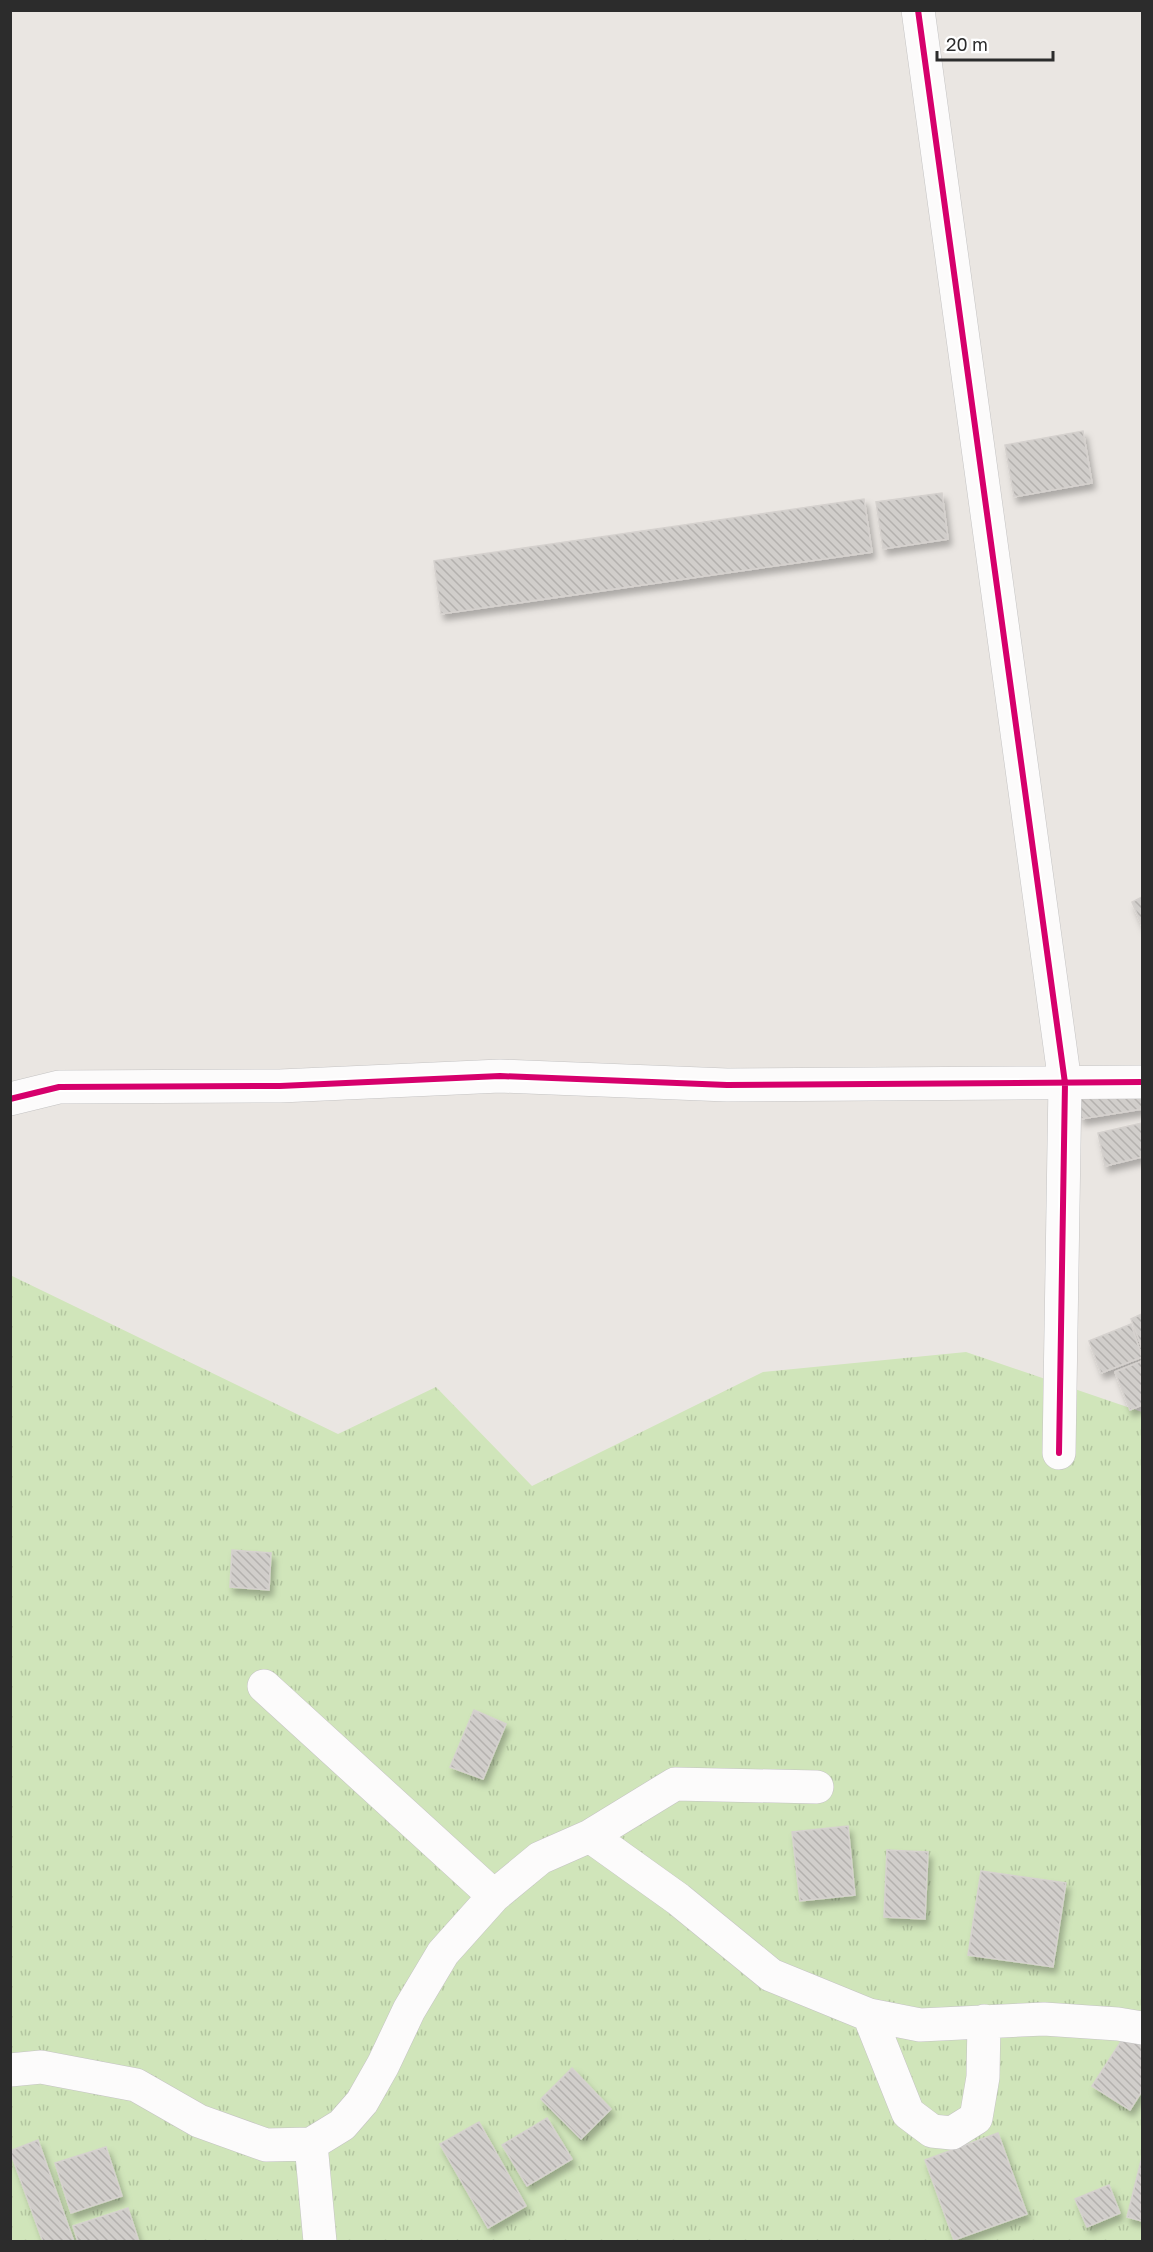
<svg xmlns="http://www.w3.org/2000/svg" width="1153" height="2252" font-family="'Golos Text',sans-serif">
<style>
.grass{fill:url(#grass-tufts)}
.building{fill:url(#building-back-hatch);stroke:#d5d1ce;stroke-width:1.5;filter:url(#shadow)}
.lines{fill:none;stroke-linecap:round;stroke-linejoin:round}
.minor-casing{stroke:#c4c3c3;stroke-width:34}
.minor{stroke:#fcfbfb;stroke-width:33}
.cycleway-casing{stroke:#fff;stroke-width:10}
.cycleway{stroke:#d6006c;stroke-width:6}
</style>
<defs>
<pattern id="grass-tufts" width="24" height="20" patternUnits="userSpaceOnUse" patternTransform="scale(1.5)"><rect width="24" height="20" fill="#d0e5ba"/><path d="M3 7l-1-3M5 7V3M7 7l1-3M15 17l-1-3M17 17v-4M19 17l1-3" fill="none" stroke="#b3c5a0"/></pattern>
<pattern id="building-back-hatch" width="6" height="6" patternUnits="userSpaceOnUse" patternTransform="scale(1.5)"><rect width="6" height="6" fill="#d1cecb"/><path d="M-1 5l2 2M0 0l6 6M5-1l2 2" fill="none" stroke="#b4b1ae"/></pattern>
<filter id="shadow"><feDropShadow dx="3.5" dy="6" stdDeviation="3" flood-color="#0004"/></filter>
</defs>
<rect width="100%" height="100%" fill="#eae6e2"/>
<path class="grass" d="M10,1275L338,1434L436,1387L532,1486L763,1372L966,1352L1142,1412V2241H11Z"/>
<path class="building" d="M1083,431L1092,483L1014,497L1005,445Z
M942,493L948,539L883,549L876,502Z
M864,499L872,552L441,614L434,561Z
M1142,897V926L1132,902Z
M1142,1086V1109L1081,1119L1077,1097Z
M1142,1123V1157L1105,1166L1098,1133Z
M1142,1314V1348L1131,1319Z
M1131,1324L1142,1357L1101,1373L1089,1341Z
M1142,1361V1405L1130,1410L1115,1372Z
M232,1550L271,1553L269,1590L230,1587Z
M474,1710L506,1724L483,1779L450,1767Z
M848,1826L855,1895L800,1901L792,1832Z
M887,1850L928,1852L925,1919L884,1917Z
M981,1871L1066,1883L1053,1967L968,1955Z
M1129,2029L1142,2038V2091L1130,2110L1092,2086Z
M572,2068L611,2109L581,2139L541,2099Z
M547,2118L572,2159L527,2186L502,2145Z
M479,2122L526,2206L488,2228L440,2144Z
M998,2133L1027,2214L954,2240L925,2160Z
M38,2140L74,2242H43L10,2151Z
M106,2147L122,2196L71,2213L55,2163Z
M1142,2157V2221L1127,2217Z
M1109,2185L1120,2213L1087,2227L1075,2199Z
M128,2208L139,2242H78L73,2226Z"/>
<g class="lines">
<defs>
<path id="minor" d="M918,10L1065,1083L1059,1453
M10,1099L59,1087L280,1086L500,1076L727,1085L1142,1082
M264,1686L494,1896
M590,1836L678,1899L771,1975L869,2015L920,2025L1044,2019L1118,2024L1142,2028
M869,2015L908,2113L932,2131L952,2133L976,2118L983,2077L984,2021
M10,2070L41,2067L136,2085L199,2121L266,2145L311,2144L342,2125L362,2102L383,2065L409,2010L443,1953L494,1896L540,1858L590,1836L675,1784L817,1787
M311,2144L320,2242"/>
</defs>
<use href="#minor" class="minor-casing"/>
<use href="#minor" class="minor"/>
<defs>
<path id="cycleway" d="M918,10L1065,1083L1059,1453
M10,1099L59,1087L280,1086L500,1076L727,1085L1142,1082"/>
</defs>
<use href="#cycleway" class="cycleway-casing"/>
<use href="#cycleway" class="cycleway"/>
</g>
<rect width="1153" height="2252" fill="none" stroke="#2c2c2c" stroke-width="24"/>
<path d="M937 51v9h116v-9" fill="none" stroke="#2c2c2c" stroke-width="3"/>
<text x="946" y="51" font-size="18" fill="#2c2c2c" stroke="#ffffff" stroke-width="4.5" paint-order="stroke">20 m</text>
</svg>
